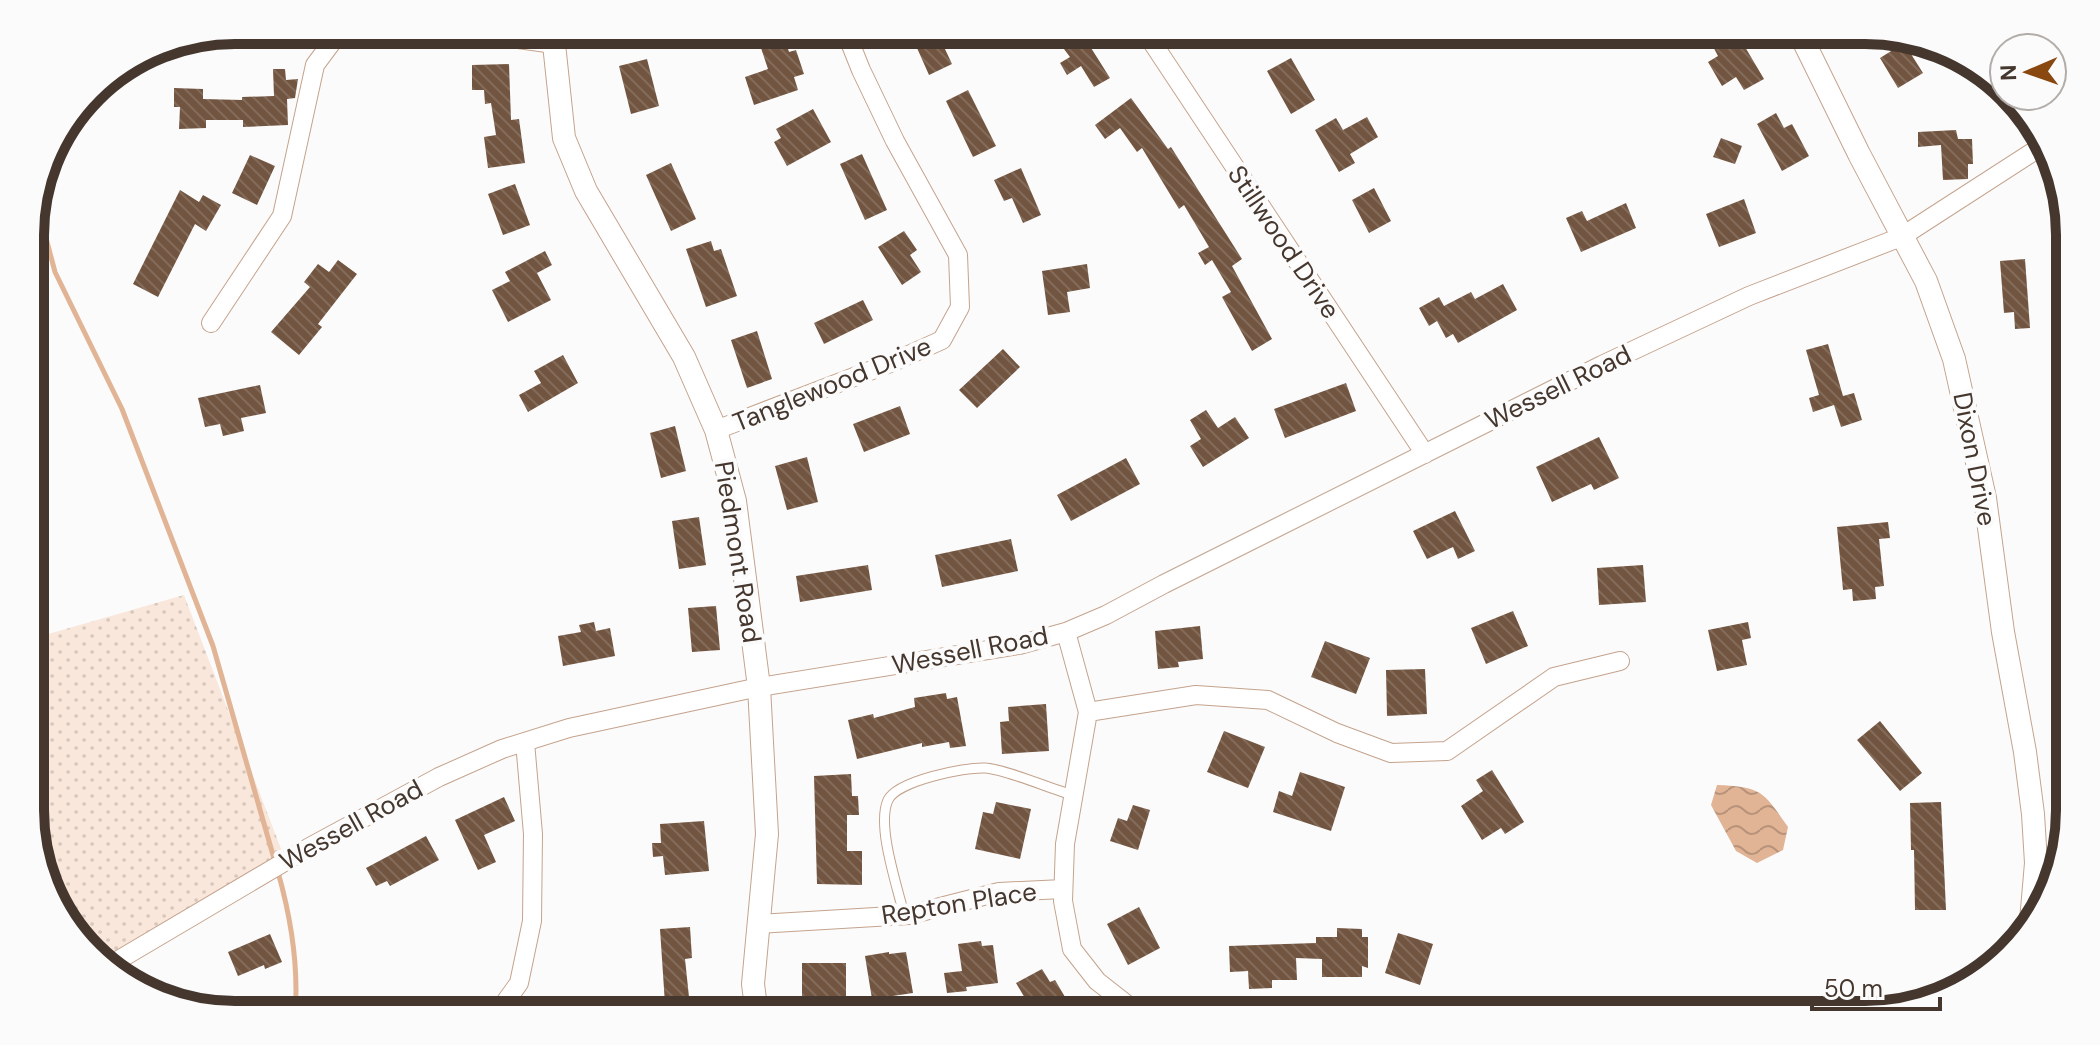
<svg xmlns="http://www.w3.org/2000/svg" width="2100" height="1045" font-family="'DM Sans',sans-serif">
<style>
.grass{fill:url(#grass-dots)}
.water{fill:url(#water-waves)}
.lines{fill:none;stroke-linecap:round;stroke-linejoin:round}
.stream{stroke:#e1b495;stroke-width:5}
.building{fill:url(#building-back-hatch)}
.service-casing{stroke:#c4a38d;stroke-width:11}
.minor-casing{stroke:#c4a38d;stroke-width:20}
.tertiary-casing{stroke:#c4a38d;stroke-width:24}
.service{stroke:#fff;stroke-width:9}
.minor{stroke:#fff;stroke-width:18}
.tertiary{stroke:#fff;stroke-width:22}
.labels{text-anchor:middle;stroke-width:8;stroke-linejoin:round;paint-order:stroke}
.street-label{font-size:26px;fill:#45372e;stroke:#fbfbfb}
.rim{fill:none;stroke:#45372e;stroke-width:10}
</style>
<defs>
<pattern id="grass-dots" width="8" height="8" patternUnits="userSpaceOnUse" patternTransform="scale(2)"><rect width="8" height="8" fill="#f9e7db"/><path d="M2 2h.1M6 6h.1" fill="none" stroke="#d7c7bc" stroke-width="1.8" stroke-linecap="round"/></pattern>
<pattern id="water-waves" width="16" height="10" patternUnits="userSpaceOnUse" patternTransform="scale(2)"><rect width="16" height="10" fill="#e1b495"/><path d="M0 5q4-4 8 0t8 0" fill="none" stroke="#b8937a"/></pattern>
<pattern id="building-back-hatch" width="6" height="6" patternUnits="userSpaceOnUse" patternTransform="scale(2)"><rect width="6" height="6" fill="#725541"/><path d="M-1 5l2 2M0 0l6 6M5-1l2 2" fill="none" stroke="#836b5a"/></pattern>
</defs>
<rect width="100%" height="100%" fill="#fbfbfb"/>
<path class="grass" d="M184,595L283,854L107,963L72,934L32,837L31,639Z"/>
<path class="water" d="M1717,785C1762,787 1763,791 1788,827L1783,850L1757,863L1736,851L1711,805Z"/>
<g class="lines">
<path class="stream" d="M39,190L42,223L55,272L122,409L213,646L275,862
M278,872C291,918 299,966 295,1015"/>
</g>
<path class="building" d="M755,30H782L789,52L796,50L804,74L794,77L798,90L754,105L745,77L768,69Z
M909,30H982L944,47L952,64L929,75Z
M1724,30H1735L1764,79L1744,90L1736,77L1722,86L1708,62L1718,56L1709,39Z
M1081,32L1110,78L1094,87L1081,66L1067,75L1060,63L1070,57L1061,45Z
M1904,43L1923,73L1898,88L1880,58Z
M1291,58L1315,100L1291,114L1267,71Z
M647,59L659,106L631,114L619,66Z
M509,64L511,120L519,119L525,163L488,168L484,137L496,135L491,103L485,104L484,90H472V65Z
M273,69H285L286,80L298,79L295,98L287,99L288,125L243,127V120H206V128L179,129L180,107H174V88L203,89V99L242,100V97L274,96Z
M968,90L996,146L973,157L946,101Z
M1131,98L1168,149L1171,147L1242,259L1232,266L1272,339L1252,351L1222,297L1231,292L1212,260L1205,265L1198,253L1209,247L1184,205L1179,209L1142,148L1137,152L1120,128L1105,139L1095,125Z
M813,109L831,142L787,166L774,142L781,138L776,129Z
M1776,113L1784,128L1792,124L1809,156L1782,171L1757,124Z
M1367,117L1378,137L1350,154L1355,163L1339,172L1315,130L1336,118L1343,130Z
M1956,130L1958,139H1972L1973,164H1968V179L1943,180L1941,145L1918,147V132Z
M1721,138L1742,146L1735,164L1713,157Z
M862,154L887,210L865,220L840,164Z
M250,155L275,166L257,205L232,193Z
M671,163L696,219L671,231L646,175Z
M1021,168L1041,215L1023,223L1012,198L1004,201L994,180Z
M515,184L530,225L503,235L488,194Z
M1374,188L1391,221L1369,233L1352,200Z
M180,190L199,202L203,195L221,205L206,231L195,224L158,297L133,284Z
M1744,199L1756,233L1719,247L1706,214Z
M1626,203L1636,228L1581,252L1566,218L1582,211L1587,221Z
M904,231L917,250L910,255L921,272L902,285L878,247Z
M711,241L714,251L721,249L737,296L706,307L686,249Z
M545,251L552,265L537,273L551,300L508,322L492,290L510,281L505,272Z
M2025,259L2030,328L2015,329L2014,312L2004,313L2000,261Z
M338,260L357,274L318,324L322,327L299,355L271,332L310,287L304,282L318,264L329,272Z
M1087,264L1090,288L1067,292L1070,312L1048,315L1042,271Z
M1503,284L1517,310L1458,343L1453,334L1446,338L1437,321L1429,326L1419,308L1439,297L1444,306L1471,292L1475,299Z
M863,300L873,320L824,344L814,323Z
M757,331L772,379L747,388L731,340Z
M1828,344L1843,396L1854,393L1862,420L1841,427L1834,405L1813,412L1809,398L1819,395L1806,350Z
M1003,349L1020,367L977,408L959,390Z
M563,355L578,383L528,412L519,395L541,383L534,371Z
M1346,383L1356,411L1285,438L1274,409Z
M260,385L266,413L241,418L244,431L223,436L220,424L205,427L198,398Z
M2069,399V443L2061,444L2055,401Z
M900,406L910,434L864,452L853,424Z
M1206,410L1218,428L1235,417L1249,438L1203,467L1190,446L1201,439L1190,420Z
M675,426L686,471L661,478L650,433Z
M1599,437L1619,478L1594,490L1591,484L1552,502L1536,467Z
M807,457L818,502L787,510L775,466Z
M1126,458L1140,484L1071,521L1057,495Z
M1455,511L1475,551L1458,559L1453,547L1427,559L1413,531Z
M699,517L706,565L679,569L672,521Z
M1888,522L1890,538L1879,539L1884,586L1875,587L1876,599L1853,601L1852,589L1843,590L1837,527Z
M1011,539L1018,571L942,587L935,555Z
M868,565L872,590L800,602L796,576Z
M1643,565L1646,602L1599,605L1597,568Z
M716,606L720,650L692,652L688,608Z
M1513,611L1528,646L1486,664L1471,628Z
M2069,611L2070,667H2062L2053,614Z
M594,622L596,631L610,628L615,656L563,666L558,636L581,632L579,625Z
M1748,622L1751,638L1742,640L1747,665L1717,671L1708,630Z
M1200,626L1203,659L1178,662L1179,667L1158,669L1155,631Z
M1325,641L1370,658L1356,694L1311,677Z
M1425,669L1427,714L1387,716L1386,670Z
M946,693L947,699L957,697L966,746L950,748L949,742L922,747V743L857,759L848,720L873,714L874,718L915,707L914,698Z
M1046,704L1049,751L1002,754L1000,722L1009,721L1008,707Z
M1880,721L1922,773L1900,791L1857,740Z
M1224,731L1265,747L1248,788L1207,772Z
M1492,770L1524,822L1505,834L1501,828L1482,840L1461,806L1483,791L1476,780Z
M1300,772L1345,787L1331,831L1273,812L1279,791L1292,796Z
M851,774L852,796H858L859,815H847V851H862V885L817,884L814,776Z
M504,797L515,821L484,835L496,862L478,870L455,820Z
M996,802L1031,809L1020,859L975,849L983,812L993,814Z
M1941,802L1946,910H1915L1914,850H1911L1910,803Z
M1133,805L1150,810L1138,850L1110,841L1118,818L1127,821Z
M704,821L709,871L665,875L663,856L653,857L652,843H661L660,824Z
M426,836L439,860L390,886L387,881L376,886L366,868Z
M1139,907L1160,948L1128,965L1107,924Z
M690,927L692,958L685,959L689,997L679,998L680,1003L665,1004L660,929Z
M1337,928L1362,929V937H1368V968L1362,966V977H1322V959L1296,958L1297,980H1272V988L1249,989L1248,971L1230,972L1229,946L1316,943V937H1337Z
M1398,933L1433,944L1420,985L1385,973Z
M270,934L282,962L265,969L264,965L238,976L228,952Z
M981,941L982,946L993,945L998,983L966,987L967,991L947,993L944,973L962,971L958,944Z
M889,952V954L906,952L913,993L872,999L865,956Z
M802,963H846V1005L812,1006V1001H802Z
M1042,969L1050,982L1055,980L1068,1002L1045,1015H1035L1016,983Z"/>
<g class="lines">
<defs>
<path id="service" d="M904,915C898,888 876,826 888,800C897,781 964,767 985,768C1005,769 1051,789 1073,795"/>
<path id="minor" d="M453,30L554,44
M1144,30L1425,454
M211,323L282,216L315,65L341,30
M716,430L893,362L942,340L960,307L958,255L895,141L861,70L845,30
M1066,632L1088,712L1065,844L1063,901L1072,949L1097,981L1134,1010L1146,1015
M1088,712L1196,695L1268,700L1337,733L1391,753L1447,751L1554,677L1620,661
M759,924L909,915L999,892L1063,889
M110,965L308,848L439,777L502,749L569,728L759,687L1019,645L1066,632L1106,615L1164,584L1602,365L1749,296L1901,237L2042,146
M496,1015L519,983L532,921L533,834L525,742"/>
<path id="tertiary" d="M556,30L554,44L564,138L586,191L684,357L716,430L735,501L759,687L767,834L753,984L757,1015
M1798,30L1859,154L1926,281L1954,359L1985,498L2003,632L2025,752L2033,814L2036,863L2031,921"/>
</defs>
<use href="#service" class="service-casing"/>
<use href="#minor" class="minor-casing"/>
<use href="#tertiary" class="tertiary-casing"/>
<use href="#service" class="service"/>
<use href="#minor" class="minor"/>
<use href="#tertiary" class="tertiary"/>
</g>
<g class="labels">
<g class="street-label">
<text transform="translate(1284 242) rotate(56)" y="9">Stillwood Drive</text>
<text transform="translate(832 384) rotate(-22)" y="9">Tanglewood Drive</text>
<text transform="translate(1558 387) rotate(-26)" y="9">Wessell Road</text>
<text transform="translate(1975 459) rotate(79)" y="9">Dixon Drive</text>
<text transform="translate(738 552) rotate(81)" y="9">Piedmont Road</text>
<text transform="translate(970 650) rotate(-11)" y="9">Wessell Road</text>
<text transform="translate(351 825) rotate(-29)" y="9">Wessell Road</text>
<text transform="translate(959 903) rotate(-9)" y="9">Repton Place</text>
</g>
</g>
<path d="M0 0H2100V1045H0ZM235 44H1865A191 191 0 0 1 2056 235V810A191 191 0 0 1 1865 1001H235A191 191 0 0 1 44 810V235A191 191 0 0 1 235 44Z" fill="#fbfbfb" fill-rule="evenodd"/>
<path class="rim" d="M235 44H1865A191 191 0 0 1 2056 235V810A191 191 0 0 1 1865 1001H235A191 191 0 0 1 44 810V235A191 191 0 0 1 235 44Z"/>
<g transform="translate(2028 72) rotate(268)"><circle r="38" fill="#fbfbfb" stroke="#b2ada9" stroke-width="2"/>
<path d="M0-6L14 30L0 20L-14 30Z" fill="#88480f"/>
<text y="-12" font-size="22" font-weight="bold" text-anchor="middle" fill="#45372e">N</text>
</g>
<path d="M1812 997v12h128v-12" fill="none" stroke="#45372e" stroke-width="4"/>
<text x="1824" y="997" font-size="24" fill="#45372e" stroke="#fbfbfb" stroke-width="6" paint-order="stroke">50 m</text>
</svg>
